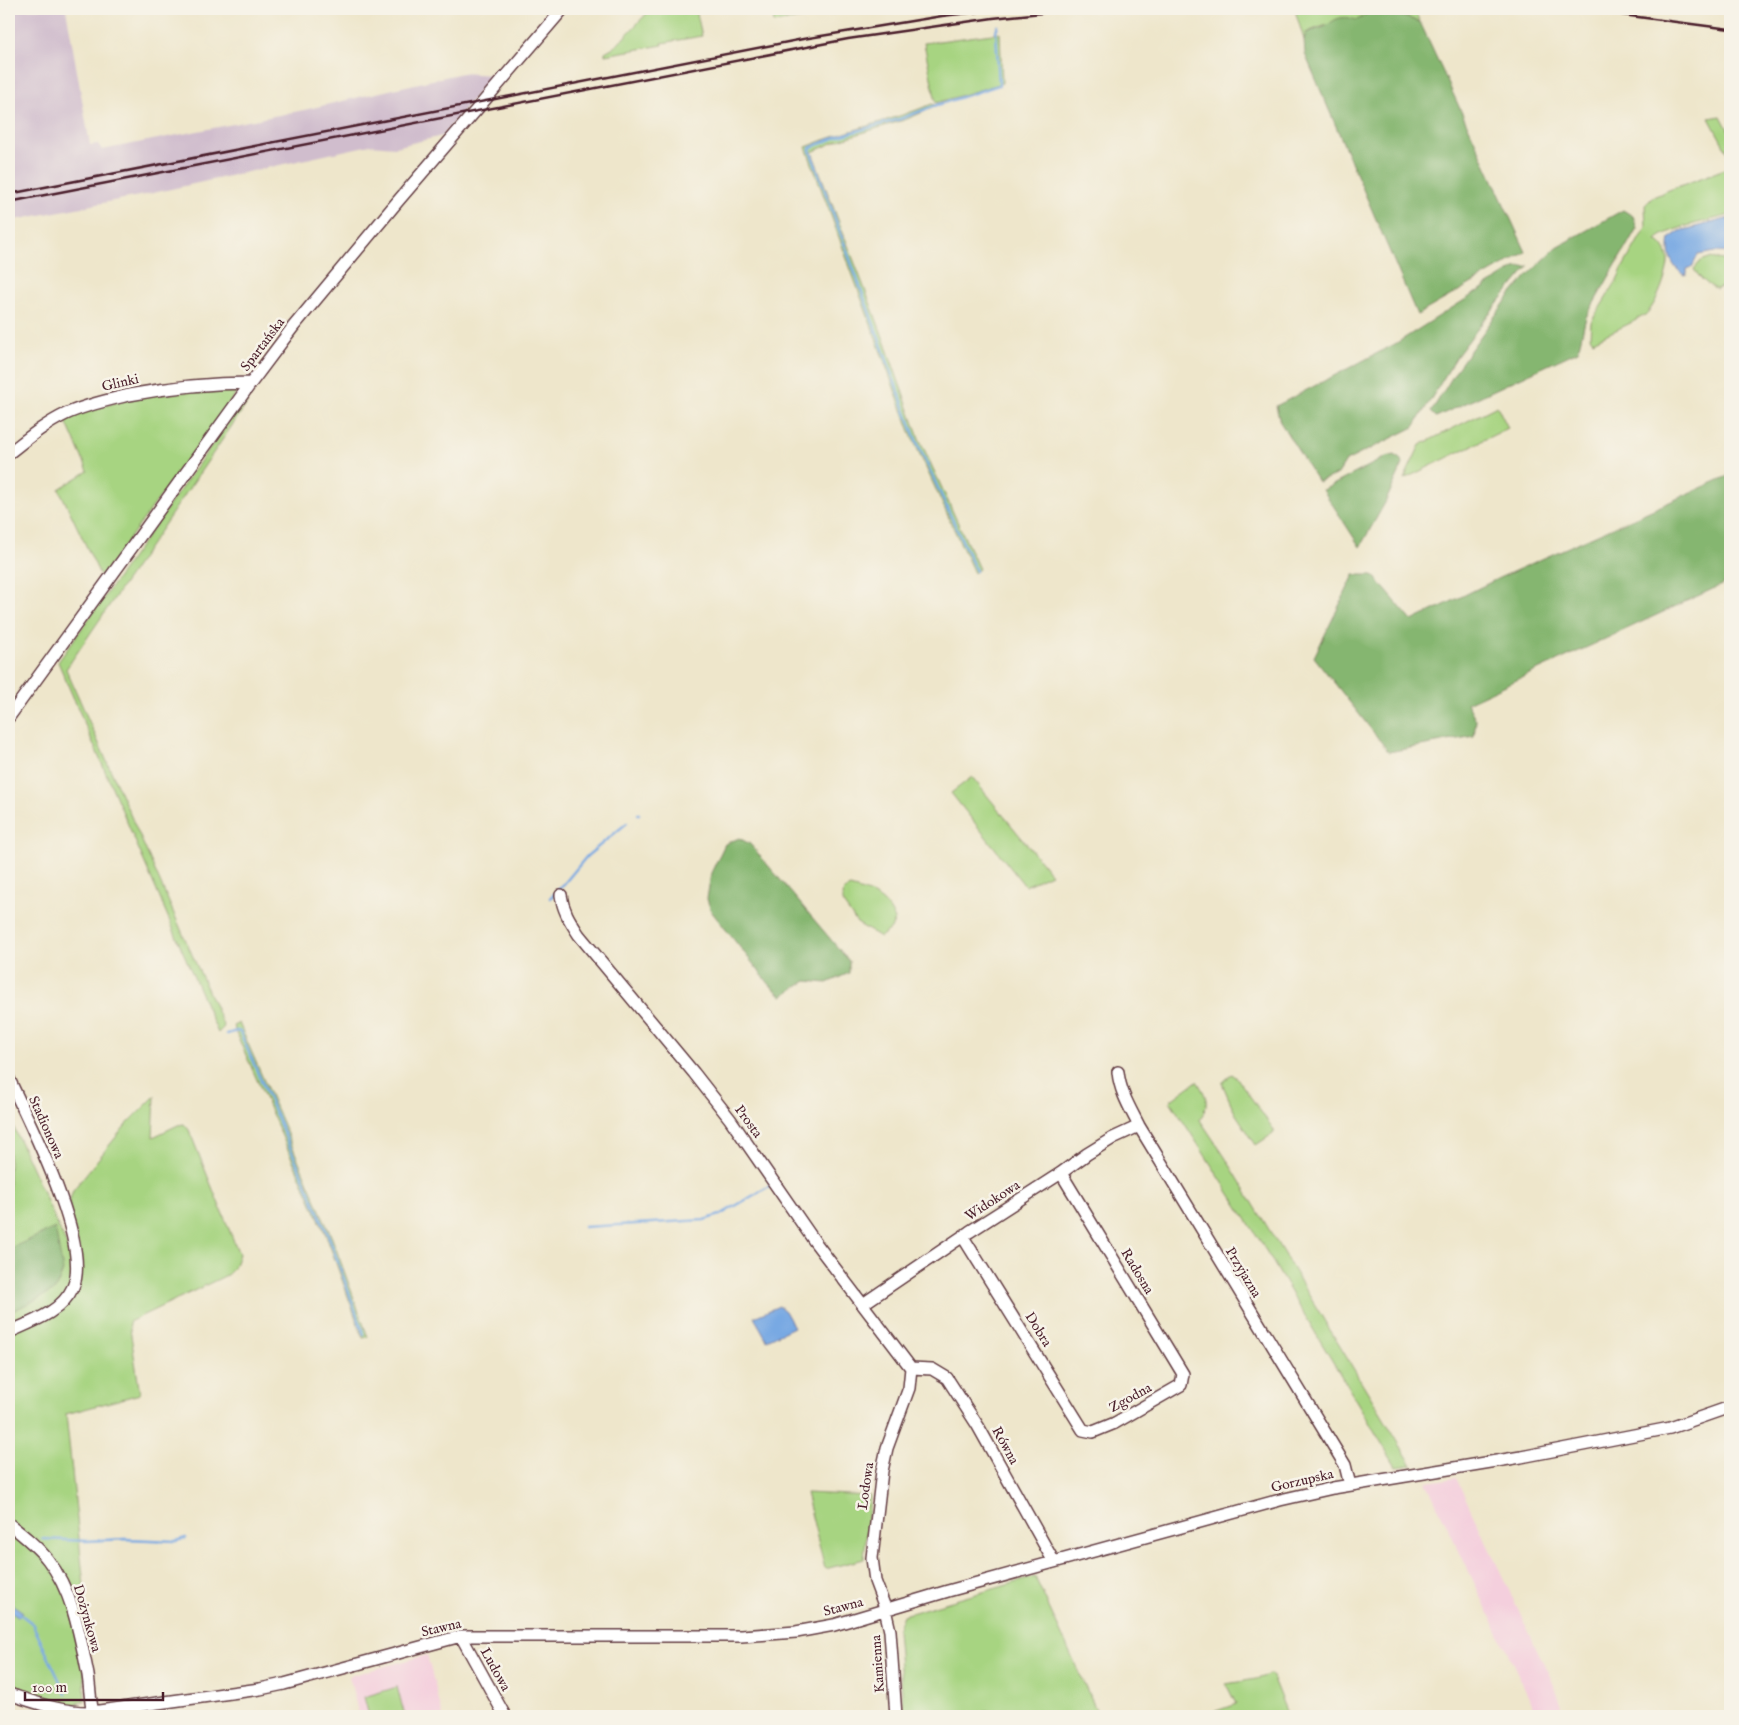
<svg xmlns="http://www.w3.org/2000/svg" width="1739" height="1725" font-family="'IM FELL English',serif">
<style>
.built{fill:#f4cfdd}
.industrial{fill:#d0bdcd}
.green{fill:#a7d481;stroke:#787a56}
.forest{fill:#85b66f;stroke:#686a4d}
.water{fill:#78a9e3;stroke:#616487}
.lines{fill:none;stroke-linecap:round;stroke-linejoin:round}
.stream{stroke:#78a9e3;stroke-width:2.5}
.minor-casing{stroke:#633d43;stroke-width:14}
.minor{stroke:#fff;stroke-width:11}
.rail{stroke:#4a1f2b;stroke-width:2.5}
.labels{text-anchor:middle;stroke-width:5;stroke-linejoin:round;paint-order:stroke}
.street-label{font-size:14px;fill:#4a1f2b;stroke:#f7f3e8}
</style>
<rect width="100%" height="100%" fill="#f7f3e8"/>
<filter id="ink" filterUnits="userSpaceOnUse"><feTurbulence type="fractalNoise" baseFrequency=".02" numOctaves="2"/><feDisplacementMap in="SourceGraphic" scale="10" xChannelSelector="R" yChannelSelector="G"/><feConvolveMatrix kernelMatrix="1 2 1 2 8 2 1 2 1" color-interpolation-filters="sRGB"/></filter>
<filter id="wash" filterUnits="userSpaceOnUse"><feTurbulence type="fractalNoise" baseFrequency=".0096" numOctaves="4" result="noise"/><feDisplacementMap in="SourceGraphic" scale="20" xChannelSelector="R" yChannelSelector="G"/><feGaussianBlur stdDeviation="1.12" result="paint"/><feColorMatrix in="noise" values="0 0 0 0 0 0 0 0 0 0 0 0 0 0 0 0 0 1.4 0 .05"/><feComposite in="paint" operator="in"/></filter>
<g filter="url(#wash)">
<rect width="100%" height="100%" fill="#eee6cb"/>
<path class="built" d="M1456,1478L1553,1683L1562,1706L1540,1716H1538L1426,1482Z
M427,1655L443,1716H359L349,1676Z"/>
<path class="industrial" d="M9,9H66L90,145L98,144L102,150L304,110L462,73L492,75L442,136L395,147L370,145L144,195L9,221Z"/>
<path class="green" d="M651,9H696L702,36L662,43L663,45L605,55V52L617,45Z
M772,9H862L774,23Z
M1372,9L1363,18L1356,21L1348,18L1312,30L1306,33L1304,40L1295,10Z
M1380,9H1414L1420,22Z
M1000,33L1002,83L936,103L924,43Z
M932,104L937,106L907,119L842,139L812,152L879,326L919,438L979,569L974,573L912,437L806,147C847,130 891,121 932,104Z
M1721,116L1730,133V157L1709,118Z
M1730,167V215C1713,220 1667,228 1656,240C1663,245 1667,251 1668,259C1669,272 1655,308 1645,315C1629,325 1610,332 1593,341L1590,337L1591,322L1616,282L1623,267L1646,227L1645,205L1653,197L1669,190Z
M1709,258L1730,261V284L1716,289C1709,286 1697,276 1694,269L1701,261Z
M238,387L239,390L101,577L59,489L88,471L64,417L140,396Z
M248,402L66,669L224,1027L218,1033L58,662L241,404Z
M1497,406L1508,428L1404,479L1420,445Z
M972,777L1051,874L1025,886L951,793Z
M850,887C873,894 884,896 895,919L891,929L880,937L857,923L842,902L844,890Z
M239,1023L332,1238L368,1337L363,1338L326,1235L233,1026Z
M1232,1074L1237,1078L1274,1130V1133L1256,1145L1235,1113L1222,1083Z
M1197,1081C1207,1097 1210,1102 1200,1120L1225,1157L1412,1465L1396,1467L1259,1239L1170,1101Z
M155,1096L153,1137L178,1125L184,1124L189,1130L239,1254L234,1268L227,1275L129,1322L140,1394L66,1414L88,1624L83,1626L85,1701L66,1707L9,1688V1117L69,1250L82,1263L69,1203L73,1190L125,1126Z
M806,1493L870,1496L864,1559L825,1569Z
M1035,1577L1099,1716H1006V1711L984,1712L976,1716H904L897,1630L903,1615Z
M1271,1674L1288,1716H1202L1236,1704L1226,1684L1256,1679Z
M397,1687L405,1716H369L364,1697Z"/>
<path class="forest" d="M1372,9H1380L1420,22L1526,252L1417,315L1305,54L1304,40L1306,33C1313,30 1320,29 1326,26C1330,24 1334,19 1340,18C1358,15 1352,28 1372,9Z
M1623,210L1633,216L1637,228L1586,317L1578,351L1436,417L1431,412L1459,366L1508,298L1527,276L1557,247Z
M1529,266L1488,315L1457,356L1414,427L1346,461L1338,474L1318,482L1280,422L1276,406L1395,344L1515,268Z
M1395,455L1401,460L1403,464L1385,503L1360,547L1323,490L1386,457Z
M1730,475V581L1467,703L1476,720L1474,736L1389,752L1314,657L1354,575H1373L1412,621L1499,578Z
M739,838L750,844L849,961V973L827,983L806,981L782,996L770,985L711,911L707,899L711,873L725,844Z
M55,1228L63,1271L55,1290L9,1313V1249Z
M1007,1711L1006,1716H976L984,1712Z"/>
<path class="water" d="M1730,218V253L1716,252L1698,255L1692,267L1687,269V274L1684,275C1671,266 1667,254 1670,238L1680,231Z
M779,1306L785,1311L794,1327L767,1340L754,1317Z
M9,1602L23,1612L19,1617L9,1610Z"/>
<g class="lines">
<path class="stream" d="M976,571L916,440L810,150V148L839,136L900,119L937,105L999,85L996,31L998,26
M638,814H639
M550,898L563,885L587,856L627,823
M227,1034L237,1031L240,1032L329,1237L364,1335
M584,1227L704,1220L720,1215L771,1185
M42,1539L87,1541L125,1539L176,1541L186,1538
M20,1614L32,1623L66,1694"/>
</g>
</g>
<g filter="url(#ink)">
<g class="lines">
<defs>
<path id="minor" d="M9,453C27,439 45,424 66,414C85,405 108,400 129,395C171,387 207,383 251,383
M9,717L251,383L293,327L398,201L563,9
M561,895C563,911 570,921 579,935L694,1073L730,1119L815,1242L911,1368
M1118,1072C1120,1092 1130,1108 1139,1126L1345,1465L1350,1485
M9,1079C29,1122 92,1244 73,1287C62,1312 32,1322 9,1332
M963,1237L1083,1430L1093,1432L1115,1423L1181,1385L1183,1374L1061,1173
M863,1304L969,1232L1061,1173L1087,1154L1113,1138L1139,1126
M911,1368L932,1369L947,1378L978,1426L1054,1562
M9,1524C23,1535 37,1546 48,1560C73,1592 80,1636 88,1675C90,1688 90,1704 94,1716
M461,1636L505,1716
M9,1694C37,1703 63,1713 92,1712L260,1689L284,1684L461,1636H741L796,1632L834,1625L948,1591L1280,1500L1333,1488L1521,1457L1670,1428L1730,1407
M896,1716L890,1631L884,1605L875,1581L872,1558L882,1471L887,1448L909,1388L911,1368"/>
</defs>
<use href="#minor" class="minor-casing"/>
<use href="#minor" class="minor"/>
<path class="rail" d="M1560,9L1615,14L1730,29
M9,194L803,39L942,16L1004,9
M9,202L848,39L993,18L1080,9"/>
</g>
</g>
<g class="labels">
<g class="street-label">
<text transform="translate(262 344) rotate(-53)" y="5">Spartańska</text>
<text transform="translate(120 382) rotate(-13)" y="5">Glinki</text>
<text transform="translate(749 1121) rotate(54)" y="5">Prosta</text>
<text transform="translate(47 1127) rotate(66)" y="5">Stadionowa</text>
<text transform="translate(992 1200) rotate(-33)" y="5">Widokowa</text>
<text transform="translate(1138 1271) rotate(59)" y="5">Radosna</text>
<text transform="translate(1244 1272) rotate(59)" y="5">Przyjazna</text>
<text transform="translate(1039 1329) rotate(58)" y="5">Dobra</text>
<text transform="translate(1130 1397) rotate(-29)" y="5">Zgodna</text>
<text transform="translate(1006 1445) rotate(61)" y="5">Równa</text>
<text transform="translate(1302 1480) rotate(-13)" y="5">Gorzupska</text>
<text transform="translate(865 1486) rotate(-82)" y="5">Lodowa</text>
<text transform="translate(843 1606) rotate(-15)" y="5">Stawna</text>
<text transform="translate(88 1618) rotate(74)" y="5">Dożynkowa</text>
<text transform="translate(441 1627) rotate(-13)" y="5">Stawna</text>
<text transform="translate(877 1664) rotate(-94)" y="5">Kamienna</text>
<text transform="translate(496 1669) rotate(61)" y="5">Ludowa</text>
</g>
</g>
<rect width="1739" height="1725" fill="none" stroke="#f7f3e8" stroke-width="30"/>
<path d="M25 1692v8h138v-8" fill="none" stroke="#4a1f2b" stroke-width="2.5"/>
<text x="32" y="1692" font-size="15" fill="#4a1f2b" stroke="#f7f3e8" stroke-width="4" paint-order="stroke">100 m</text>
</svg>
